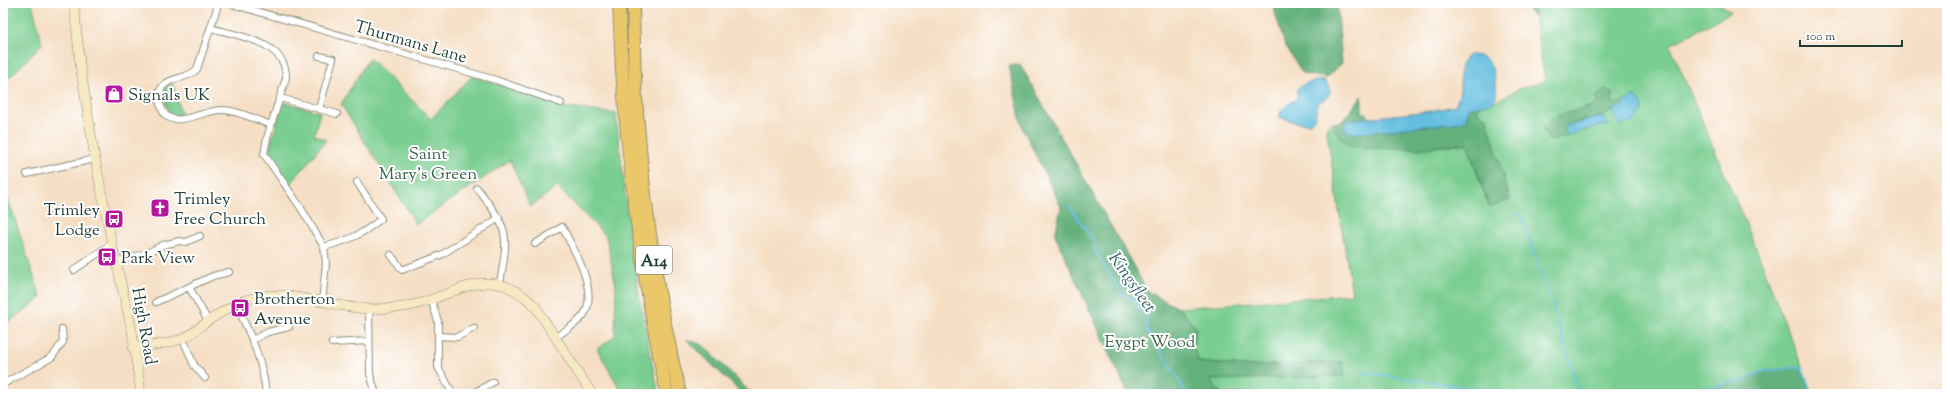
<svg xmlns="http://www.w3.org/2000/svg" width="1950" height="397" font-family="'Sorts Mill Goudy',serif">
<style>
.green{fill:#7ace91;stroke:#4c8662}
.forest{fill:#63b17b;stroke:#417758}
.water{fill:#62bddf;stroke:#407d8a}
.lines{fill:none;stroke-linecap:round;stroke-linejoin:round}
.stream{stroke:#62bddf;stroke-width:2}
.street-casing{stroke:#8a8e7c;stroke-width:8}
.secondary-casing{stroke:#8a8e7c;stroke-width:10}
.highway-casing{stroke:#8a8e7c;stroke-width:14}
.street{stroke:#fff;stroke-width:6}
.secondary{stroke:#f7e9c3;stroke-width:9}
.highway{stroke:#eac769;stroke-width:12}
.labels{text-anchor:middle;stroke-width:4;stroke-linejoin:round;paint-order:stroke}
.shield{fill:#fff;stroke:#627771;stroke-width:1}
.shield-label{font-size:16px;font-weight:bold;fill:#1f3d34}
.street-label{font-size:17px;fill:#1f3d34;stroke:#fff}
.poi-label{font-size:17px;fill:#1f3d34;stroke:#fff;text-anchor:start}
.park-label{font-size:17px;fill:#36614b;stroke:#fff}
.water-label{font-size:18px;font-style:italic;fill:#336367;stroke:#fff}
</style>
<rect width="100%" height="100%" fill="#fff"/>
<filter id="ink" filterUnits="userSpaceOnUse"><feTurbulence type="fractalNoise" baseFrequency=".025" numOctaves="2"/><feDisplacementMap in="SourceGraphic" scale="8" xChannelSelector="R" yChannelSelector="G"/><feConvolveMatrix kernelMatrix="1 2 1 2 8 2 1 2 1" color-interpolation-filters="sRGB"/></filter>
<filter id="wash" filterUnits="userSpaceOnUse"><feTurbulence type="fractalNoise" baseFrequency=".012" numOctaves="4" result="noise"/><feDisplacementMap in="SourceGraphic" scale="16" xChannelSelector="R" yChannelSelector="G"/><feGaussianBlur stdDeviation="0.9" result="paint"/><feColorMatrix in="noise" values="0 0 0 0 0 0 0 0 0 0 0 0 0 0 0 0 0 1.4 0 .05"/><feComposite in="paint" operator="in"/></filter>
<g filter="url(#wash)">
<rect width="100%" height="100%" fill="#f5dec3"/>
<path class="green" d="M3,3H32L42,44L3,84Z
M1532,3H1718L1731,11L1721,18L1670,45L1756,248L1802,367L1764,371L1740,381L1682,394H1221L1210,380L1344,375L1342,362L1245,366L1199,362L1193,347L1196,328L1179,308L1352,294L1326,127L1331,122L1336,123L1333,129L1416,149L1467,143L1489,207L1510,200L1477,112L1480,105L1494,102L1519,89L1545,81Z
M369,58L431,119L472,76L564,107L616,114C626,208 637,302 659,394H623L597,349L615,336L616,286L606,236L557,187L530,207L510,160L416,224L341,104Z
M173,84L181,114L174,117L168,115L169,112L162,93L165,88Z
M283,102L320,112L314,135L326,140L289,186L274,167L269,150Z
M3,184L41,298L3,326Z"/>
<path class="forest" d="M1272,3H1337L1342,63L1327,78L1303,74L1285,45Z
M1523,3H1532L1535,19Z
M1020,64L1148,292L1179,308L1196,328L1193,347L1199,362L1245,366L1342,362L1345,376L1210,380L1221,394H1128L1055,235L1061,207L1022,127L1009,66Z
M1606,89L1613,93L1612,104L1628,100L1623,105L1603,116L1575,123L1566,135L1568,136L1549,141L1542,128L1553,117L1598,104L1595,97Z
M1362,95V113H1367V119L1353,120L1351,133L1462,122L1466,119L1469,108L1480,105L1477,112L1487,118L1510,200L1489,207L1467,143L1416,149L1350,147L1333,128L1336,123L1344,120Z
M686,339L703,345L752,394H742Z
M1802,367L1812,394H1682L1740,381L1764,371Z"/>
<path class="water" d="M1469,55C1489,55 1491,63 1495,80C1497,89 1498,94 1494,102L1469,108L1466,119L1463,122L1362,133H1351L1347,131L1344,126L1346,121L1349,120L1430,111L1455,106C1457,101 1459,96 1460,91C1461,77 1456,64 1469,55Z
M1321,80L1325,81L1330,88C1331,98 1325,98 1318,103L1315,118L1310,123H1299L1279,117L1282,109L1297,98V89L1306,83Z
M1631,97L1637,98L1642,104V113L1633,122L1621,126L1612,111L1623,105Z
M1603,116L1609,125L1598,126L1568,136L1566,135L1564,128L1566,126Z"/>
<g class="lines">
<path class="stream" d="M1070,207L1096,244L1094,249L1122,294L1135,301L1146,317L1147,330L1180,381L1186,394
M1520,214L1549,295
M1552,302L1579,394
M1363,372L1512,394
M1682,394L1740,381L1764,371L1802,367L1812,394"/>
</g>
</g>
<g filter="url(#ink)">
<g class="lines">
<defs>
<path id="street" d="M228,3L496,80L561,103
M217,8L197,69C188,80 168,76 161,89C157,95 159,101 161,107C169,133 202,110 221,110C234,109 257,120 271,125
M211,28C237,36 287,41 286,78L267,138L264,154L301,208L324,247L326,263L322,303
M319,56L333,59L319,109
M280,98L337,114
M27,174L95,159
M477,188C509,230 509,231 500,283
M535,244L562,227C574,249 600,293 583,316C577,324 564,331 556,337
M324,247C349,240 360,236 381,219L357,182
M391,255L402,270L441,255L499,218
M116,262L147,253L163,245L179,241L186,242L200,236
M74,270L112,244
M189,287L208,321
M431,299L438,321V367L453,394
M156,302L213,276L229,272
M236,304C250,334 263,361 266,394
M369,309L370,374L376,394
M439,336L457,337L474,328
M183,339L194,365L205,378
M252,340L268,332L289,327
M332,343L369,341
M3,384L52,357L63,342L62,329
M472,394L493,382"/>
<path id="secondary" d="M74,3L80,64L95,159L112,244L132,331L141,394
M133,348C148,346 171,344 184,338C193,334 200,327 208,321C223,311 240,300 257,297C293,290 331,307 368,309C386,309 407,308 424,302C470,287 494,266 535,306L592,394"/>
<path id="highway" d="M619,3C623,136 639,264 667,394
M633,3C634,43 634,84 638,124C645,215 659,305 680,394"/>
</defs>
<use href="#street" class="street-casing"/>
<use href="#secondary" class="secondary-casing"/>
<use href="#highway" class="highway-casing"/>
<use href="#street" class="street"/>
<use href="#secondary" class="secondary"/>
<use href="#highway" class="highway"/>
</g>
</g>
<defs>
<symbol id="shop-square" viewBox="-11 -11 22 22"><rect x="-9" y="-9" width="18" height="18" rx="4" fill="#b5179e" stroke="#fff"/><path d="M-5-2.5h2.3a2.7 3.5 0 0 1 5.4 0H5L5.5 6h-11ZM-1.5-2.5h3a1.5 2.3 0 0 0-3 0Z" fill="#fff"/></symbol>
<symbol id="church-square" viewBox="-11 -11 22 22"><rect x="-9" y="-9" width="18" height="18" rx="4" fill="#b5179e" stroke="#fff"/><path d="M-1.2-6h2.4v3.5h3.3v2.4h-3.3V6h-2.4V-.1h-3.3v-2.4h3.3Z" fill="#fff"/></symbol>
<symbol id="bus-square" viewBox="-11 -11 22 22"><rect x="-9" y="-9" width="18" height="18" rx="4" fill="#b5179e" stroke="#fff"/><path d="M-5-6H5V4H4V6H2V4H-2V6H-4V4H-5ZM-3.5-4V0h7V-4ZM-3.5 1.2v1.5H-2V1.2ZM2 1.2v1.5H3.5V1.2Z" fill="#fff"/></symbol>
</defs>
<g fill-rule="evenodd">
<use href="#shop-square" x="103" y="83" width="22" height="22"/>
<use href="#church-square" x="149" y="197" width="22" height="22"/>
<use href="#bus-square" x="103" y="208" width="22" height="22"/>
<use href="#bus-square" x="96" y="246" width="22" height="22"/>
<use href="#bus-square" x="229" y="297" width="22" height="22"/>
</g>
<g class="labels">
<rect class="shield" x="636" y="246" width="36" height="28" rx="3"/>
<g class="shield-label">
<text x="654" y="266">A14</text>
</g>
<g class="street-label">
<text transform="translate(411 41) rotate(16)" y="6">Thurmans Lane</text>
<text transform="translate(145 326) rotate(80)" y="6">High Road</text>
</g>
<g class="poi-label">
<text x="128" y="100">Signals UK</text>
<text x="174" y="204">Trimley<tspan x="174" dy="20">Free Church</tspan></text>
<text x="100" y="215" text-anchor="end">Trimley<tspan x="100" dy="20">Lodge</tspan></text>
<text x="121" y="263">Park View</text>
<text x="254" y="304">Brotherton<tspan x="254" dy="20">Avenue</tspan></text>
</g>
<g class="park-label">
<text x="428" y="159">Saint<tspan x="428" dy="20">Mary's Green</tspan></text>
<text x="1150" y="347">Eygpt Wood</text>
</g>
<g class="water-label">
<text transform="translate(1133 282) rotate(55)" y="6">Kingsfleet</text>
</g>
</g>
<rect width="1950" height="397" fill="none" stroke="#fff" stroke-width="16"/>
<path d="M1800 40v6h102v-6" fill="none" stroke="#1f3d34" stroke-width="2"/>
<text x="1806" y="40" font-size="12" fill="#1f3d34" stroke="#ffffff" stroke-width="3" paint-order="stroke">100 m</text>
</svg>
